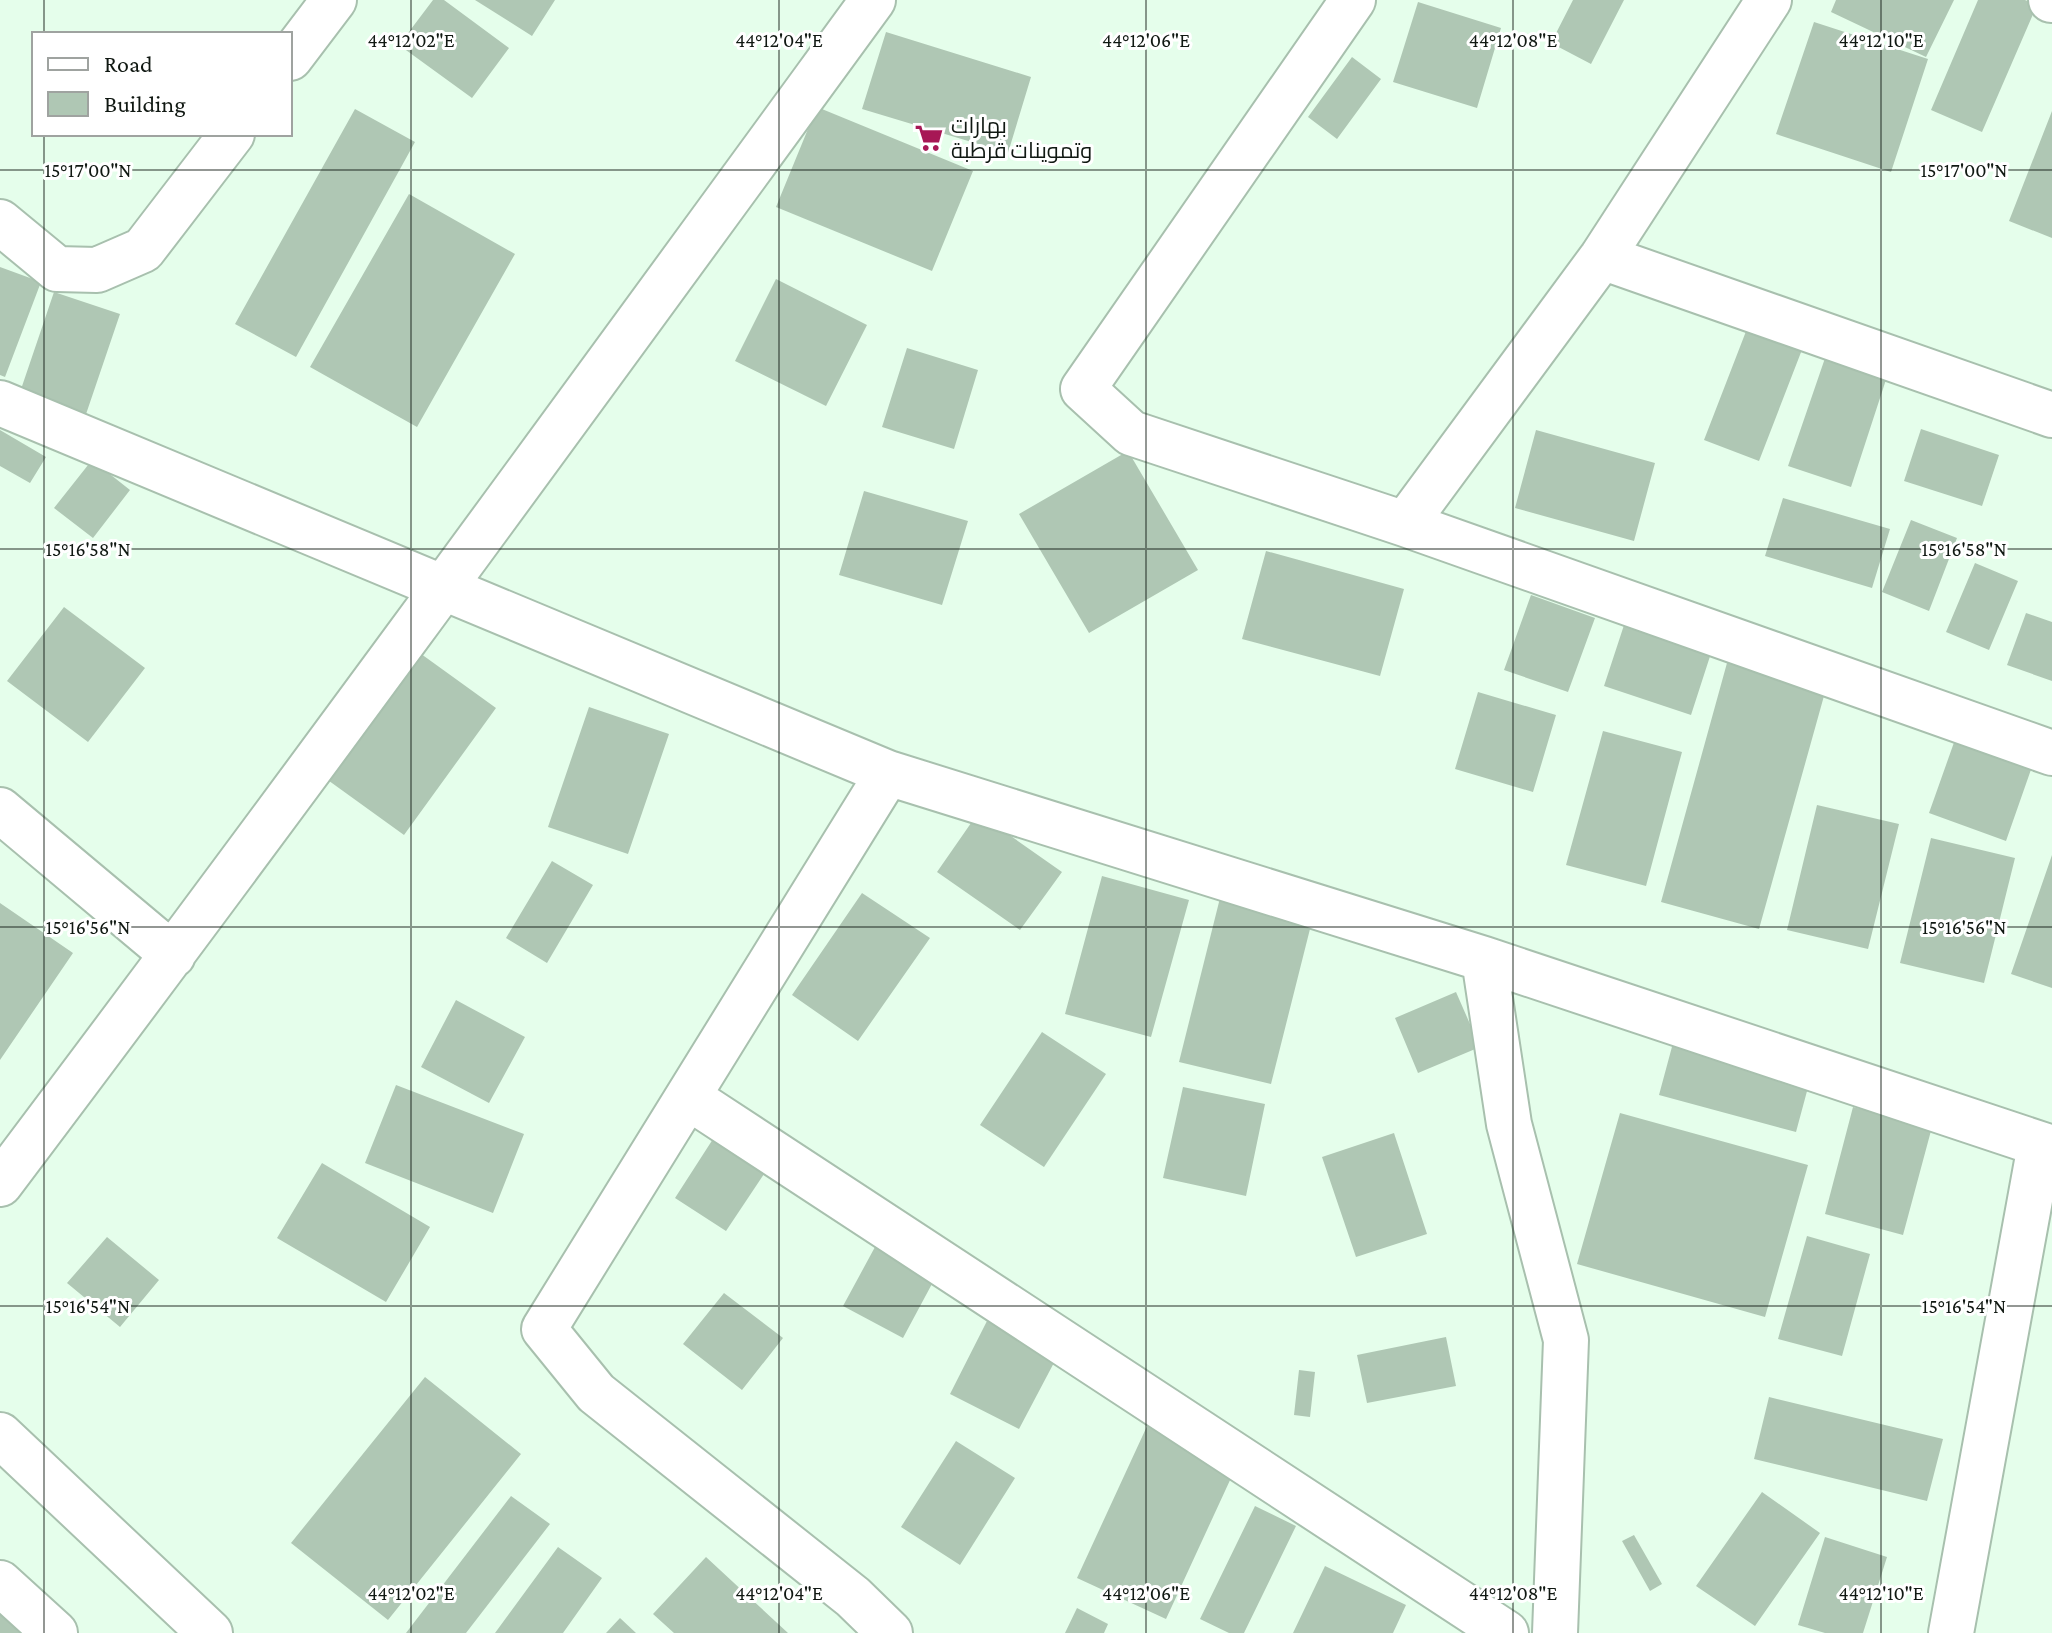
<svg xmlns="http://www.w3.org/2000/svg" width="2052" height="1633" font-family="'Crimson Pro',Cairo,serif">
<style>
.building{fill:#afc7b4}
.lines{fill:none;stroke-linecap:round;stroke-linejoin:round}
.minor-casing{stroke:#a8c0ae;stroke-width:48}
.major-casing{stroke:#a8c0ae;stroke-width:48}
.minor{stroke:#fff;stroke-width:44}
.major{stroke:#fff;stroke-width:44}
.ticks{fill:none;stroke:#101812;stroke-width:2;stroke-opacity:0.45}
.labels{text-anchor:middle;stroke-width:6;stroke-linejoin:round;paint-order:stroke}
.poi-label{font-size:22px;fill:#101812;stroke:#fff;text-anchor:start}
.ticks-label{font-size:20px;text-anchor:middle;fill:#101812;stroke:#fff;stroke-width:6;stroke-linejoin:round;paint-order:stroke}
</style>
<rect width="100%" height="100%" fill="#e5feeb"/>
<path class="building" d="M433,0H444L509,48L472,98L399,45Z
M475,0H555L532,36Z
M1573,0H1624L1591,64L1551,43Z
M1836,0H1954L1926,57L1831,12Z
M1978,0H2025L2037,5L1982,132L1931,110Z
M1418,2L1501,28L1477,108L1393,82Z
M1814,22L1928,59L1891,172L1776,134Z
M886,32L1031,77L1008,153L862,109Z
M1352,57L1381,79L1337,139L1308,117Z
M817,107L973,171L932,271L776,207Z
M355,109L415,142L296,357L235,324Z
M2052,111V238L2009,221Z
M409,194L515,254L417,427L310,367Z
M0,267L41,282L5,377L0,375Z
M776,279L867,325L826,406L735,361Z
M54,292L120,314L83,423L17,401Z
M1755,308L1810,329L1759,461L1704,440Z
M1835,329L1896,349L1851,487L1788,466Z
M907,348L978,370L954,449L882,427Z
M1921,429L1999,455L1982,506L1904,481Z
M0,430L46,457L30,483L0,466Z
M1536,430L1655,463L1634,541L1515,508Z
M1128,451L1198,570L1089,633L1019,514Z
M92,460L130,490L93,538L54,508Z
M864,491L968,521L942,605L839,575Z
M1783,498L1890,529L1872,588L1765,556Z
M1911,520L1957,538L1929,611L1882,592Z
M1266,551L1404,589L1380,676L1242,639Z
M1975,563L2018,581L1989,650L1946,632Z
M1531,595L1595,618L1568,692L1504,670Z
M64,607L145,668L88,742L7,681Z
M2026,613L2052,622V681L2007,665Z
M1626,619L1713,647L1691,715L1604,686Z
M1735,634L1834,660L1759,929L1661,902Z
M417,651L496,708L404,835L325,778Z
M1478,692L1556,715L1533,792L1455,769Z
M589,707L669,734L628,854L548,827Z
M1603,731L1682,752L1646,886L1566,865Z
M1957,734L2034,761L2006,841L1929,813Z
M1817,805L1899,824L1868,949L1787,930Z
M978,813L1062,872L1020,930L937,872Z
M1931,838L2015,858L1984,983L1900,963Z
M2052,855V988L2011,974Z
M552,861L593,885L547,963L506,938Z
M1102,876L1189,900L1151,1037L1065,1014Z
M862,893L930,938L858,1041L792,995Z
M1220,898L1312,921L1271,1084L1179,1062Z
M0,903L73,953L0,1060Z
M1456,992L1480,1047L1418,1073L1395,1018Z
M456,1000L525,1037L489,1103L421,1067Z
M1042,1032L1106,1074L1044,1167L980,1125Z
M1673,1043L1810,1080L1796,1132L1659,1095Z
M396,1085L524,1134L493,1213L365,1163Z
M1183,1087L1265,1104L1246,1196L1163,1178Z
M1853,1107L1932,1127L1903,1235L1825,1214Z
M1620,1113L1808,1165L1765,1317L1577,1264Z
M722,1125L774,1159L726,1231L675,1198Z
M1394,1133L1427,1234L1356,1257L1322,1157Z
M322,1163L430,1227L386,1302L277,1238Z
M888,1223L948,1254L903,1338L843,1306Z
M1807,1236L1870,1254L1842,1356L1778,1339Z
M107,1237L159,1280L120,1327L67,1283Z
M724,1293L783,1338L742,1390L683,1344Z
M987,1321L1057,1357L1019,1429L950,1394Z
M1446,1337L1456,1386L1367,1403L1357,1355Z
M1299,1370L1315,1372L1310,1417L1294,1415Z
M425,1377L521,1454L388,1620L291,1543Z
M1769,1397L1943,1439L1927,1501L1754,1459Z
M1148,1424L1237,1465L1166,1619L1077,1578Z
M956,1441L1015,1478L960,1565L901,1527Z
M1762,1492L1820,1533L1755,1626L1696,1586Z
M511,1496L550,1524L466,1633H406Z
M1255,1506L1296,1526L1244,1633H1229L1200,1619Z
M1634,1535L1662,1584L1650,1591L1622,1541Z
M1825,1537L1887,1557L1863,1633H1825L1798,1625Z
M558,1547L602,1578L563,1633H495Z
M706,1557L788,1633H674L653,1614Z
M1325,1566L1406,1605L1393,1633H1293Z
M0,1608L31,1633H0Z
M1077,1608L1108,1624L1104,1633H1065Z
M620,1618L636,1633H606Z"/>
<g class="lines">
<defs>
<path id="minor" d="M1353,0L1083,389L1131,433L1405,524L2052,753
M2051,0H2052
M290,58L334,0
M0,222L57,269L97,270L143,250L232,134
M1602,257L2052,415
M0,403L888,773L1484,959L2052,1148
M1405,524L1602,257L1769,0
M888,773L544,1329L596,1393L853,1597L890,1633
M0,810L173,955
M1484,959L1509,1124L1566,1340L1555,1633
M688,1097L1506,1633
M0,1184C295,793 584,396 873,0
M1951,1633L2040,1145"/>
<path id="major" d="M0,1435L210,1633
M0,1583L55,1633"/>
</defs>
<use href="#minor" class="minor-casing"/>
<use href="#major" class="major-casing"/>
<use href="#minor" class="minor"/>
<use href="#major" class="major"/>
</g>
<path class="ticks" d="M44,0V34M411,0V1633M779,0V1633M1146,0V1633M1513,0V1633M1881,0V1633M44,134V1633M0,170H2052M0,549H2052M0,927H2052M0,1306H2052"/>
<defs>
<symbol id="supermarket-bare" viewBox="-9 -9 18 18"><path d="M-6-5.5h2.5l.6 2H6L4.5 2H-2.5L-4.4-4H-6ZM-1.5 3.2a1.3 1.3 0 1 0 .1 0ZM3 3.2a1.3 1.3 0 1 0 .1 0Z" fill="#a71755" stroke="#fff" stroke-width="2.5" paint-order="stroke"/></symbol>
</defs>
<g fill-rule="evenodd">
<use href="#supermarket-bare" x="909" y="118" width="40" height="40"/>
</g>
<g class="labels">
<g class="poi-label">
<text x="951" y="133">بهارات<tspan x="951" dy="25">وتموينات قرطبة</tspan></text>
</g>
</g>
<g class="ticks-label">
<text x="411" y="47">44°12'02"E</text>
<text x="779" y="47">44°12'04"E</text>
<text x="1146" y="47">44°12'06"E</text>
<text x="1513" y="47">44°12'08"E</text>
<text x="1881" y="47">44°12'10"E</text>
<text x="88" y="177">15°17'00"N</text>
<text x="1964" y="177">15°17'00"N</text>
<text x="88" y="556">15°16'58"N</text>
<text x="1964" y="556">15°16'58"N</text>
<text x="88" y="934">15°16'56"N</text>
<text x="1964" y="934">15°16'56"N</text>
<text x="88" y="1313">15°16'54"N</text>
<text x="1964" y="1313">15°16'54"N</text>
<text x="411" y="1600">44°12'02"E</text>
<text x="779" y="1600">44°12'04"E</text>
<text x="1146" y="1600">44°12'06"E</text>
<text x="1513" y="1600">44°12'08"E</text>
<text x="1881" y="1600">44°12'10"E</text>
</g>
<rect x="32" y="32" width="260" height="104" fill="#ffffff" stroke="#9fa3a0" stroke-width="2"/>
<rect x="48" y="58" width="40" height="12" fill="#ffffff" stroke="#9fa3a0" stroke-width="2"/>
<text x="104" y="72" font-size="24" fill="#101812">Road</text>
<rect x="48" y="92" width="40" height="24" fill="#afc7b4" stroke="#9fa3a0" stroke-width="2"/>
<text x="104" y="112" font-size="24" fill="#101812">Building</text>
</svg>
